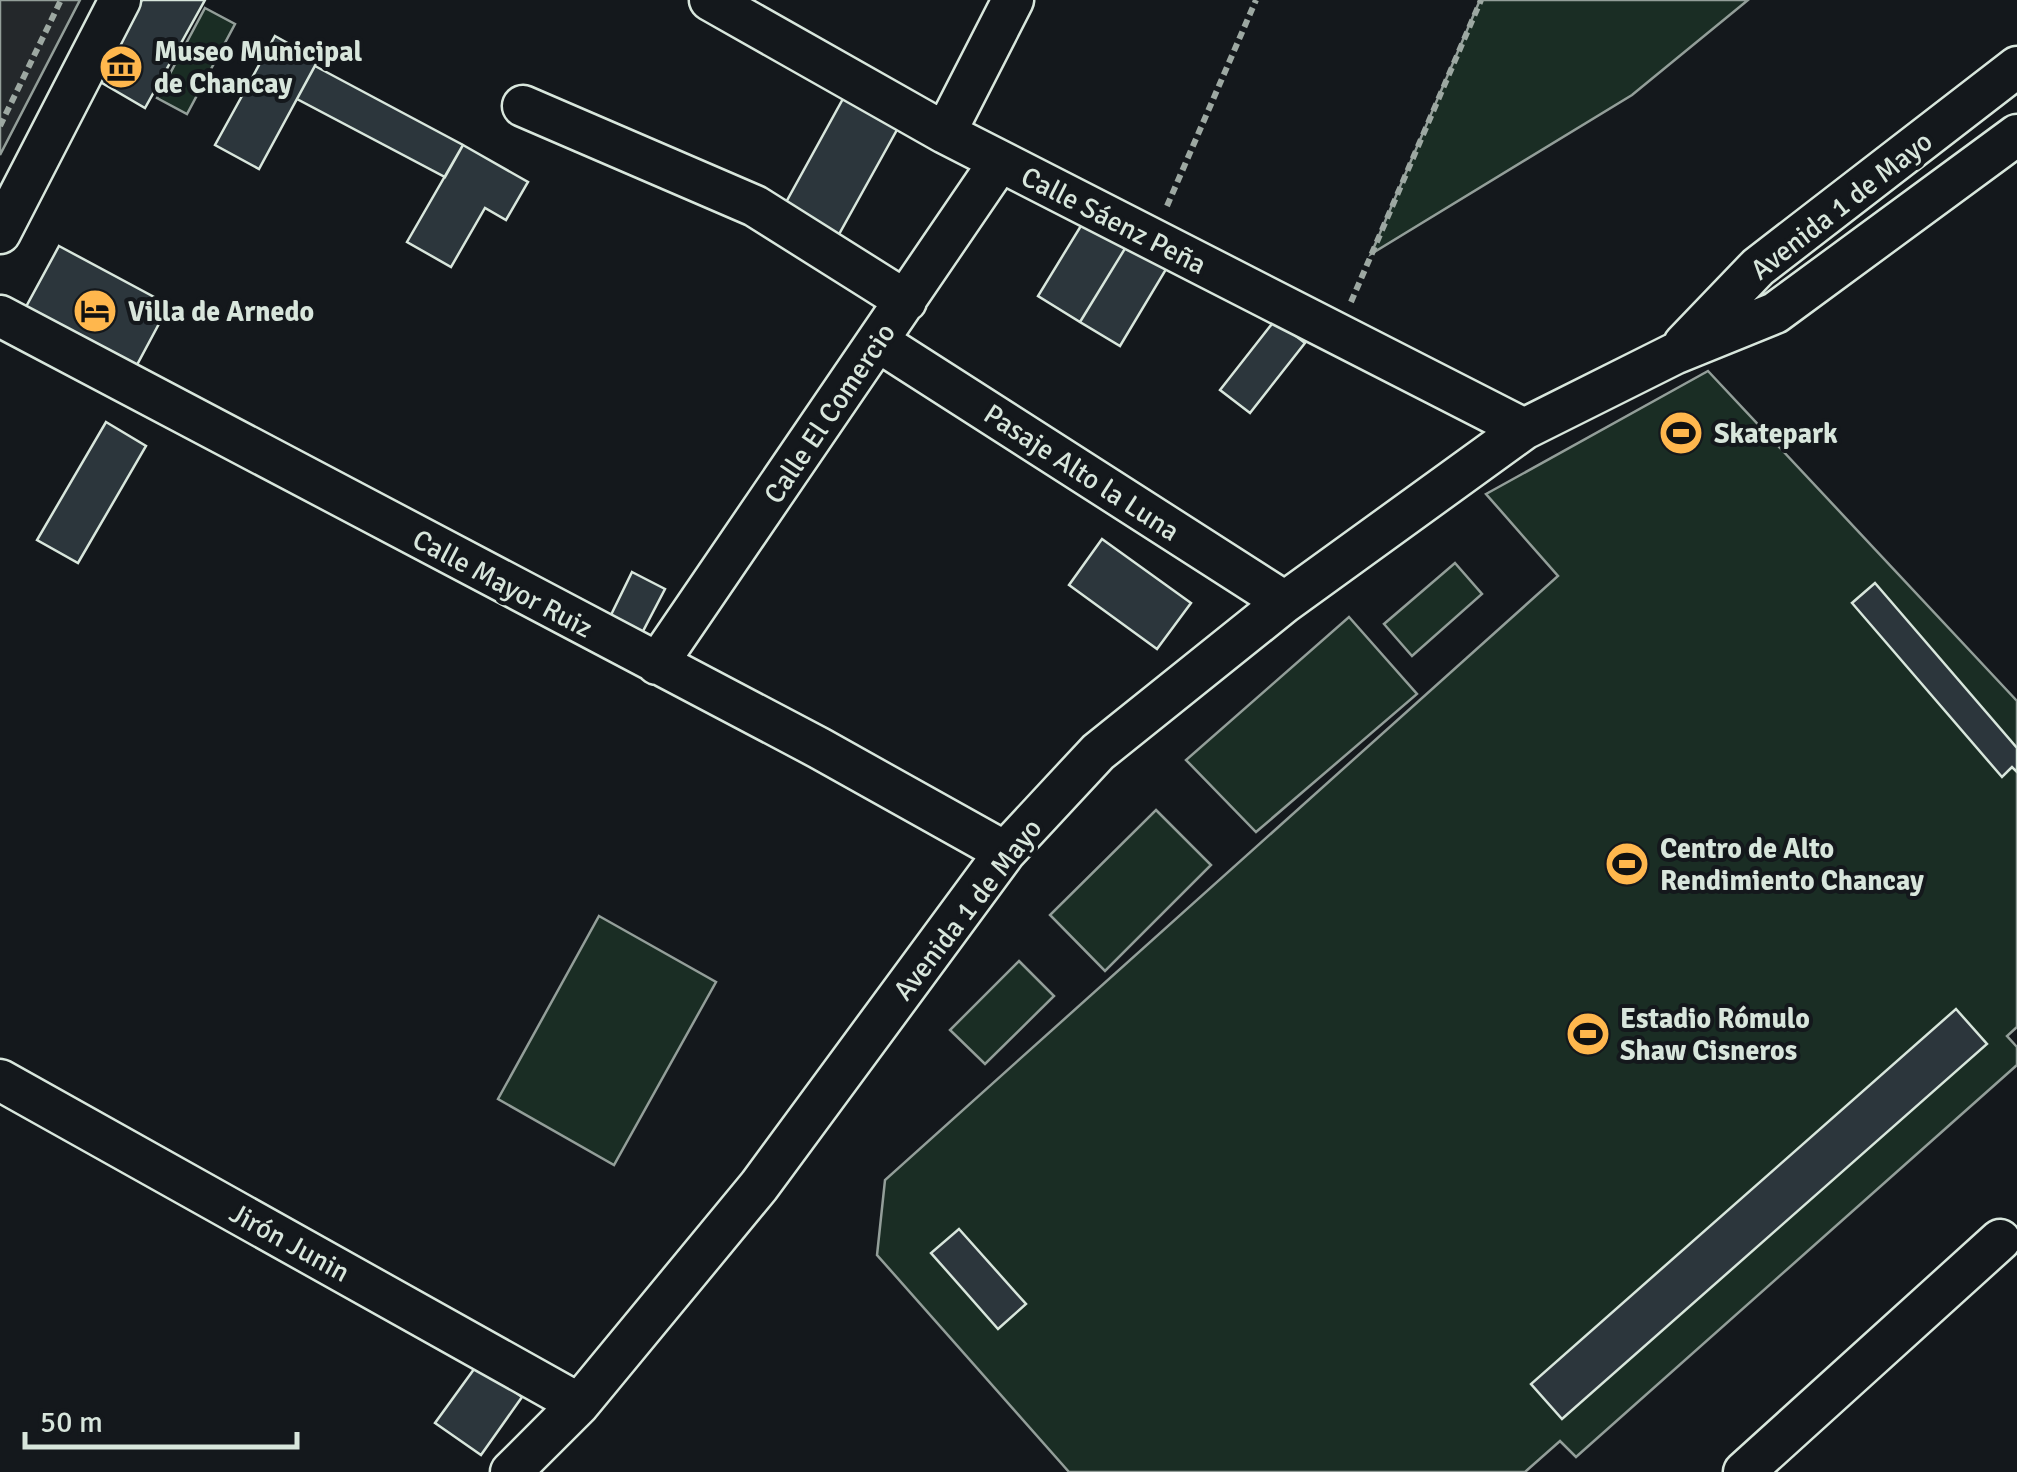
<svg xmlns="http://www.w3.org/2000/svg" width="2017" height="1472" font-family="Signika,sans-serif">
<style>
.green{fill:#1a2d24;stroke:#939e99;stroke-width:2.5}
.parking{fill:#24282b;stroke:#939e99;stroke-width:2.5}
.building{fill:#2c363c;stroke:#d8e6dc;stroke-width:2.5}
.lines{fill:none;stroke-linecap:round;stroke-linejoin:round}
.minor-casing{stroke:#d8e6dc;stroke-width:45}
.path{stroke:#9da8a2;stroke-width:6;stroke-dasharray:8 5;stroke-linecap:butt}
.minor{stroke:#14181c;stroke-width:40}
.labels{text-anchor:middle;stroke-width:8;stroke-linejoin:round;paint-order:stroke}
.poi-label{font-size:28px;font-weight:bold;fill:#d8e6dc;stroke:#14181c;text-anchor:start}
.street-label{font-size:28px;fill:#d8e6dc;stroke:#14181c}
</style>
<rect width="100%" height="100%" fill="#14181c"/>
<path class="green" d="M1480,0H1748L1632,95L1371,254Z
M205,8L235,24L187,114L157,98Z
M1708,371L2017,701V1027L2007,1036L2017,1047V1065L1576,1457L1560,1441L1525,1472H1069L877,1255L885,1180L1558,576L1486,494Z
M1455,563L1482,594L1412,656L1384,624Z
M1349,617L1417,694L1256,832L1186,760Z
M1156,810L1211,865L1105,971L1050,915Z
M599,916L716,982L614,1165L498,1099Z
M1019,961L1054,996L985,1064L950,1030Z"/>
<path class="parking" d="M0,0H80L0,155Z"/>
<path class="building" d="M142,0H205L145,108L97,80Z
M275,36L318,60L259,169L215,145Z
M315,66L463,145L445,177L297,99Z
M844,97L898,128L833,245L779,215Z
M463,145L528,182L506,220L485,208L451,267L407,242Z
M1087,216L1129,242L1080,322L1038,296Z
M1129,242L1168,266L1120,346L1080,322Z
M59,246L169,305L131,376L21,316Z
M1275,320L1305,343L1250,413L1220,390Z
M106,422L146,446L78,563L37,540Z
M1102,539L1191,603L1157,649L1069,585Z
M632,572L665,589L642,633L610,617Z
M1875,583L2017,748V772L2012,767L2002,777L1852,603Z
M1956,1009L1987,1044L1562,1419L1531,1384Z
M959,1229L1026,1304L998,1329L931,1253Z
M477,1365L522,1397L481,1455L435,1423Z"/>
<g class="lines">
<defs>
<path id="minor" d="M710,0L945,133L1524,429
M523,106L755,206L906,301
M945,133L1013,0
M0,233L120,0
M0,316L819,748L1005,852
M879,342L1285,602
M1684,344L1758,267L2017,67
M657,664L1000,161
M0,1080L579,1404
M511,1472L579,1404L759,1186L1005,852L1098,752L1285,602L1524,429L1674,354L1775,313L2017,135
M1744,1472L2000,1240"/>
</defs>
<use href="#minor" class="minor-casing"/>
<path class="path" d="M0,126L61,0
M1167,206L1256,0
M1351,302L1481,0"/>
<use href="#minor" class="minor"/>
</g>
<defs>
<symbol id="museum-disc" viewBox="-11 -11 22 22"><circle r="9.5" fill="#ffb74d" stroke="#14181c"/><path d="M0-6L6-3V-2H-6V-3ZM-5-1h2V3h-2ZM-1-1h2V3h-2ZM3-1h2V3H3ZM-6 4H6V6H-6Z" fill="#111"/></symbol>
<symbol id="hotel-disc" viewBox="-11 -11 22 22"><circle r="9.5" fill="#ffb74d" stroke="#14181c"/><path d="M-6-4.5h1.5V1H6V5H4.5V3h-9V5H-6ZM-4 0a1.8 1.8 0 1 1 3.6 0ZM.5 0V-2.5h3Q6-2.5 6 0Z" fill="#111"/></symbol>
<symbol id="stadium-disc" viewBox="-11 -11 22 22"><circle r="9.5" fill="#ffb74d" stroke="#14181c"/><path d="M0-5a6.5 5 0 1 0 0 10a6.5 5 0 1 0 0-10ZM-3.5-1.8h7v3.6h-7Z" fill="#111"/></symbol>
</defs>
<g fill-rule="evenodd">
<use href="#museum-disc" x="96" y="42" width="50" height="50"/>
<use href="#hotel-disc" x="70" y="286" width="50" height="50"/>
<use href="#stadium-disc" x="1656" y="408" width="50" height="50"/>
<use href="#stadium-disc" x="1602" y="839" width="50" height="50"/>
<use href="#stadium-disc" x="1563" y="1009" width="50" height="50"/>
</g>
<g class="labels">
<g class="poi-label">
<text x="154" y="61">Museo Municipal<tspan x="154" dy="32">de Chancay</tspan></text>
<text x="128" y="321">Villa de Arnedo</text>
<text x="1714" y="443">Skatepark</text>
<text x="1660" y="858">Centro de Alto<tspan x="1660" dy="32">Rendimiento Chancay</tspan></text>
<text x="1620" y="1028">Estadio Rómulo<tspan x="1620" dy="32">Shaw Cisneros</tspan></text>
</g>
<g class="street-label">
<text transform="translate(1841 205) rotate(-38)" y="10">Avenida 1 de Mayo</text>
<text transform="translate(1114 220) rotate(27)" y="10">Calle Sáenz Peña</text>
<text transform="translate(829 413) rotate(-56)" y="10">Calle El Comercio</text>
<text transform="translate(1082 472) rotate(33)" y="10">Pasaje Alto la Luna</text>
<text transform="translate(503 583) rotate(28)" y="10">Calle Mayor Ruiz</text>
<text transform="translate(967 909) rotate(-52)" y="10">Avenida 1 de Mayo</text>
<text transform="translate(290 1242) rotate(29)" y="10">Jirón Junin</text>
</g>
</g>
<path d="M25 1432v15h272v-15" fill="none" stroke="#d8e6dc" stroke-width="5"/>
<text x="40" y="1432" font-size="30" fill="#d8e6dc" stroke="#14181c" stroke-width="8" paint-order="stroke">50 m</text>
</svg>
